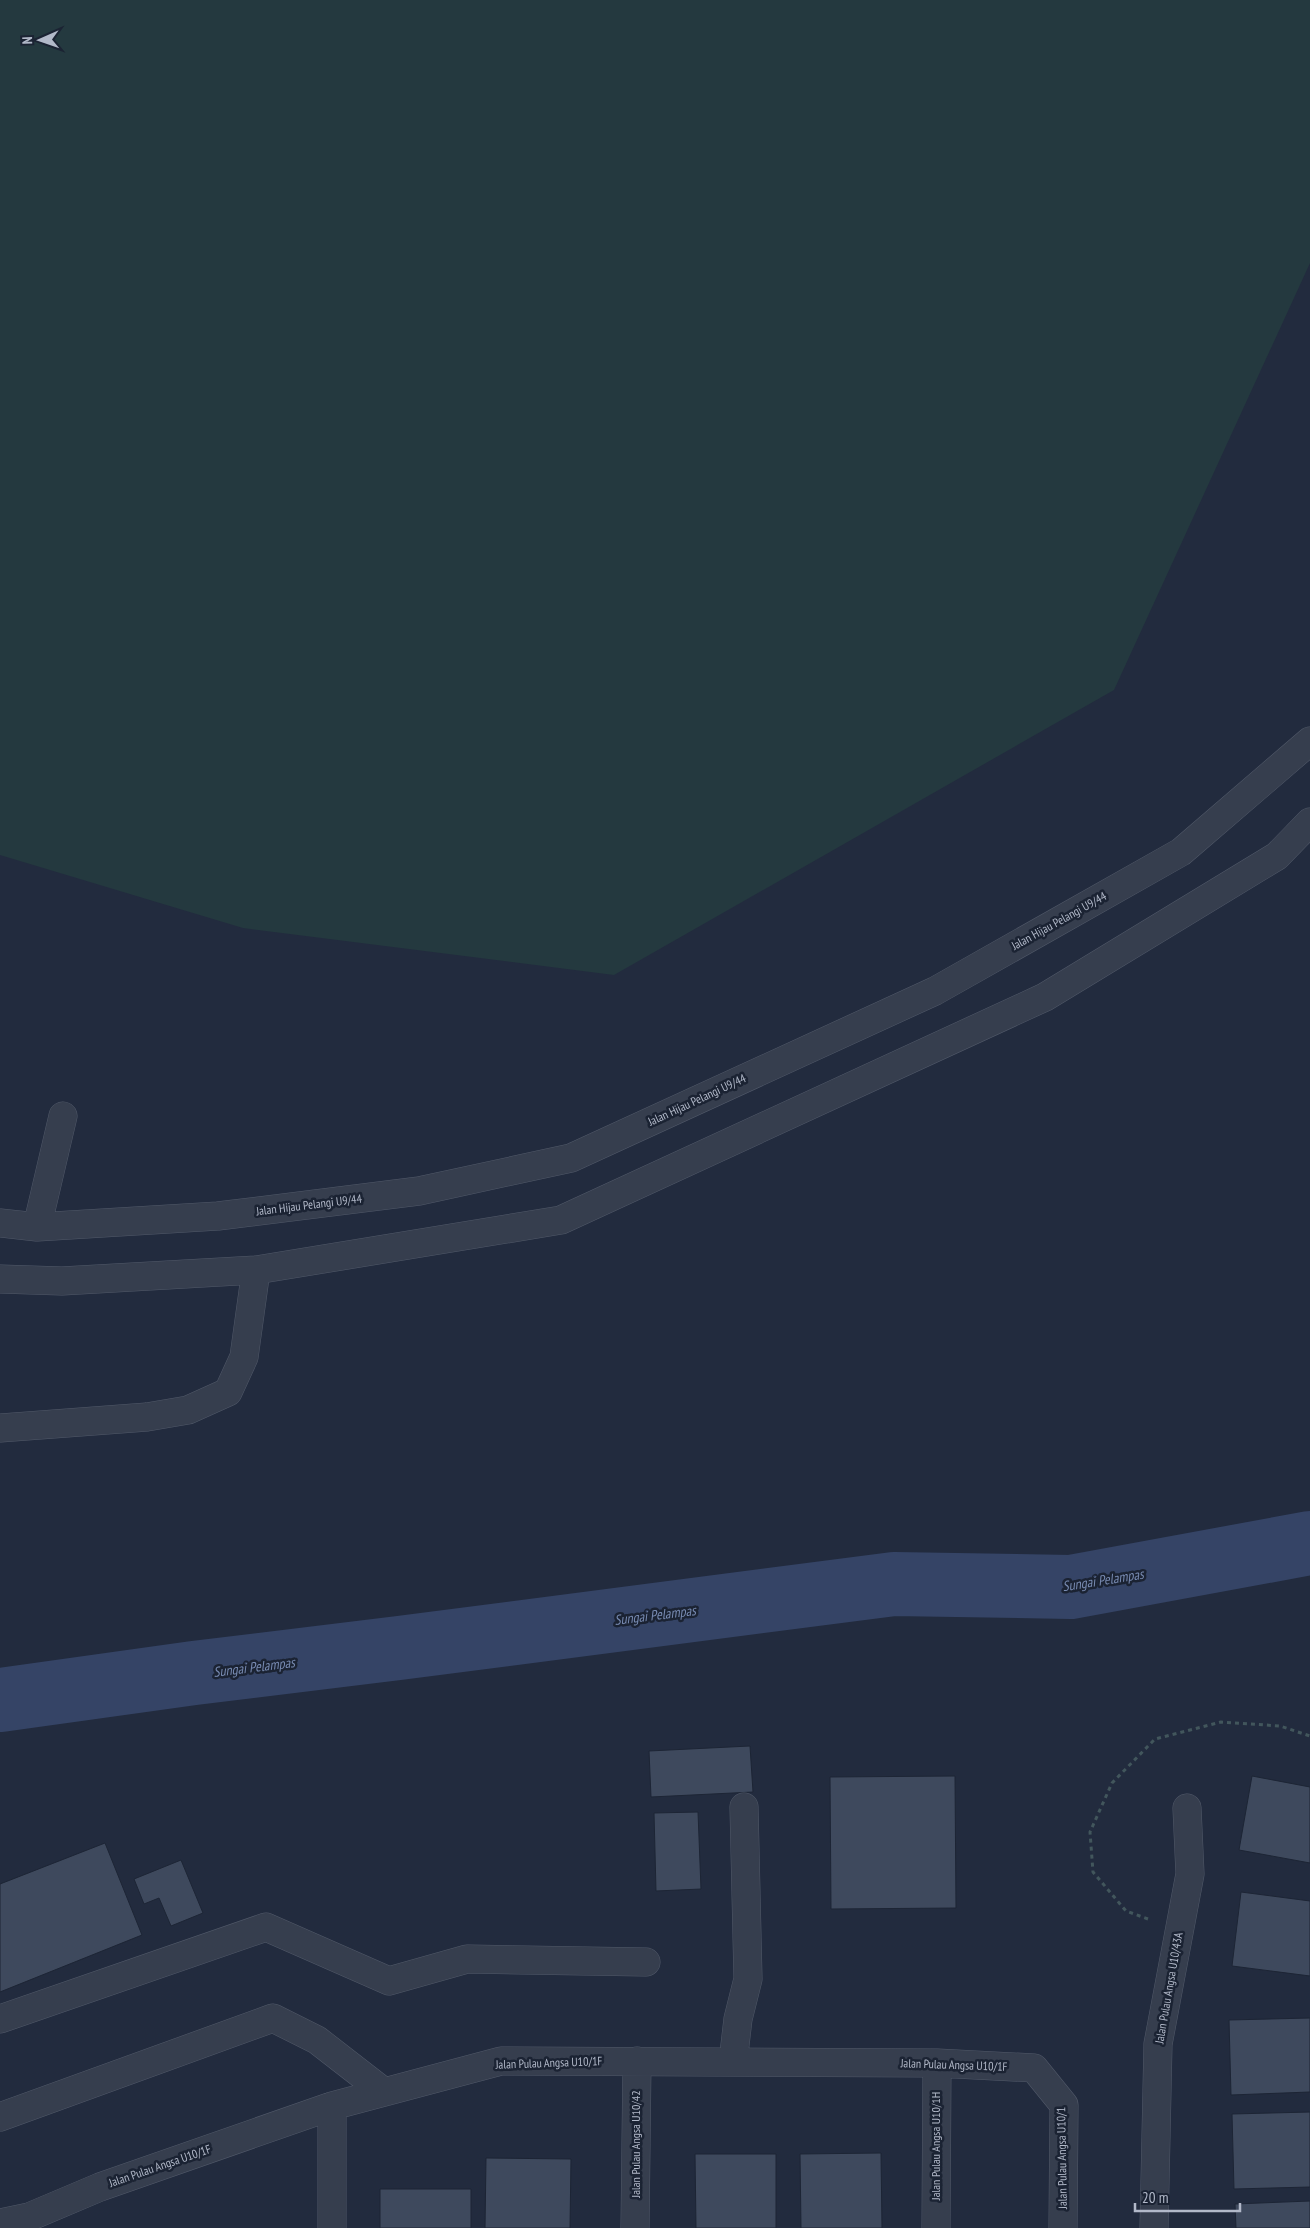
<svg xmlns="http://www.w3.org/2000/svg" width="1310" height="2228" font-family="'PT Sans Narrow',sans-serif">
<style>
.green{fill:#24393f}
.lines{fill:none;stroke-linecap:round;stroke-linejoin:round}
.river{stroke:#354466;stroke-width:64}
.building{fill:#3e495d;stroke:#1d2535}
.minor-casing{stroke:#515969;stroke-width:29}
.path{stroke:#42565c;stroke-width:3;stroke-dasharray:4 4;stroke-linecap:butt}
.minor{stroke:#363e4e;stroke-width:28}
.labels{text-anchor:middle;stroke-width:5;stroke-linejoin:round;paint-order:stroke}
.street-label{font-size:12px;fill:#b2b9c9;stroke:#1b2333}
.water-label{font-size:14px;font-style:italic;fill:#788bb2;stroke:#1b2333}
</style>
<rect width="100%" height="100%" fill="#222b3e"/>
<path class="green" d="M0,0H1310V263L1114,690L614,975L243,928L0,855Z"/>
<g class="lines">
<path class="river" d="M0,1700L194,1673L399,1648L894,1584L1071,1587L1310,1543"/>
</g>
<path class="building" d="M750,1746L753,1792L651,1797L649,1751Z
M955,1776L956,1908L831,1909L830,1777Z
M1252,1776L1310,1787V1863L1239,1850Z
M698,1812L701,1889L656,1891L654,1813Z
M105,1843L142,1935L0,1992V1884Z
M181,1860L203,1913L171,1926L159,1898L144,1904L134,1879Z
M1241,1892L1310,1901V1976L1232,1966Z
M1310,2018V2092L1231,2095L1229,2020Z
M1310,2112V2187L1234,2189L1232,2114Z
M881,2153L882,2228H801L800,2154Z
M695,2154H776V2228H696Z
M486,2158L571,2159L570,2228H485Z
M380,2189H471V2228H380Z
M1310,2201V2228H1236L1235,2204Z"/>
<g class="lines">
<defs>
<path id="minor" d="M0,1223L37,1227L218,1216L419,1191L571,1158L935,991L1181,852L1310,741
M37,1227L63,1116
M0,1279L62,1281L256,1270L561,1220L1045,997L1277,856L1310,822
M0,1428L147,1417L188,1410L228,1392L244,1357L256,1270
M0,2019L266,1927L389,1981L467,1959L646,1962
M733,2062L738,2019L748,1979L744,1807
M0,2117L273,2018L317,2040L384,2092
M0,2223L29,2217L100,2187L332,2106L501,2061L937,2063L1034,2068L1064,2105L1063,2228
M332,2228V2106
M635,2228L637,2061
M936,2228L937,2063
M1154,2228L1158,2044L1190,1874L1187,1808"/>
</defs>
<use href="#minor" class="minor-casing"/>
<path class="path" d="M1148,1919L1126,1911L1093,1872L1090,1832L1112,1783L1155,1739L1221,1722L1280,1726L1310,1736"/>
<use href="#minor" class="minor"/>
</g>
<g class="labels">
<g class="street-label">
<text transform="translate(1059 921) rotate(-29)" y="4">Jalan Hijau Pelangi U9/44</text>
<text transform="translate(697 1100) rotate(-25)" y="4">Jalan Hijau Pelangi U9/44</text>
<text transform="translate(309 1205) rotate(-7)" y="4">Jalan Hijau Pelangi U9/44</text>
<text transform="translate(1169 1988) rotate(-80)" y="4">Jalan Pulau Angsa U10/43A</text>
<text transform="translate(549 2063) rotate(-2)" y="4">Jalan Pulau Angsa U10/1F</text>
<text transform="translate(954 2065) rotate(2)" y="4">Jalan Pulau Angsa U10/1F</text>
<text transform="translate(636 2144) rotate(-90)" y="4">Jalan Pulau Angsa U10/42</text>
<text transform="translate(936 2146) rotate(-90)" y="4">Jalan Pulau Angsa U10/1H</text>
<text transform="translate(1062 2158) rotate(-91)" y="4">Jalan Pulau Angsa U10/1</text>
<text transform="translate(160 2166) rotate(-19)" y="4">Jalan Pulau Angsa U10/1F</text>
</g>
<g class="water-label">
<text transform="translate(1103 1580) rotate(-9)" y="5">Sungai Pelampas</text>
<text transform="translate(655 1615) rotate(-7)" y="5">Sungai Pelampas</text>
<text transform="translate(254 1667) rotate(-7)" y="5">Sungai Pelampas</text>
</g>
</g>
<g transform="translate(40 40) rotate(268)" stroke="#1b2333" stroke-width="4" paint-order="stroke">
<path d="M0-4L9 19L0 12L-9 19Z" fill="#b2b9c9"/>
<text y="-8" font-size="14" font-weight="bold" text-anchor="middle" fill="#b2b9c9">N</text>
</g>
<path d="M1135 2203v8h105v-8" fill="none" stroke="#b2b9c9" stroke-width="2.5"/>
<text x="1142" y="2203" font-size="15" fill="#b2b9c9" stroke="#1b2333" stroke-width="4" paint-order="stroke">20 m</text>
</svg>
